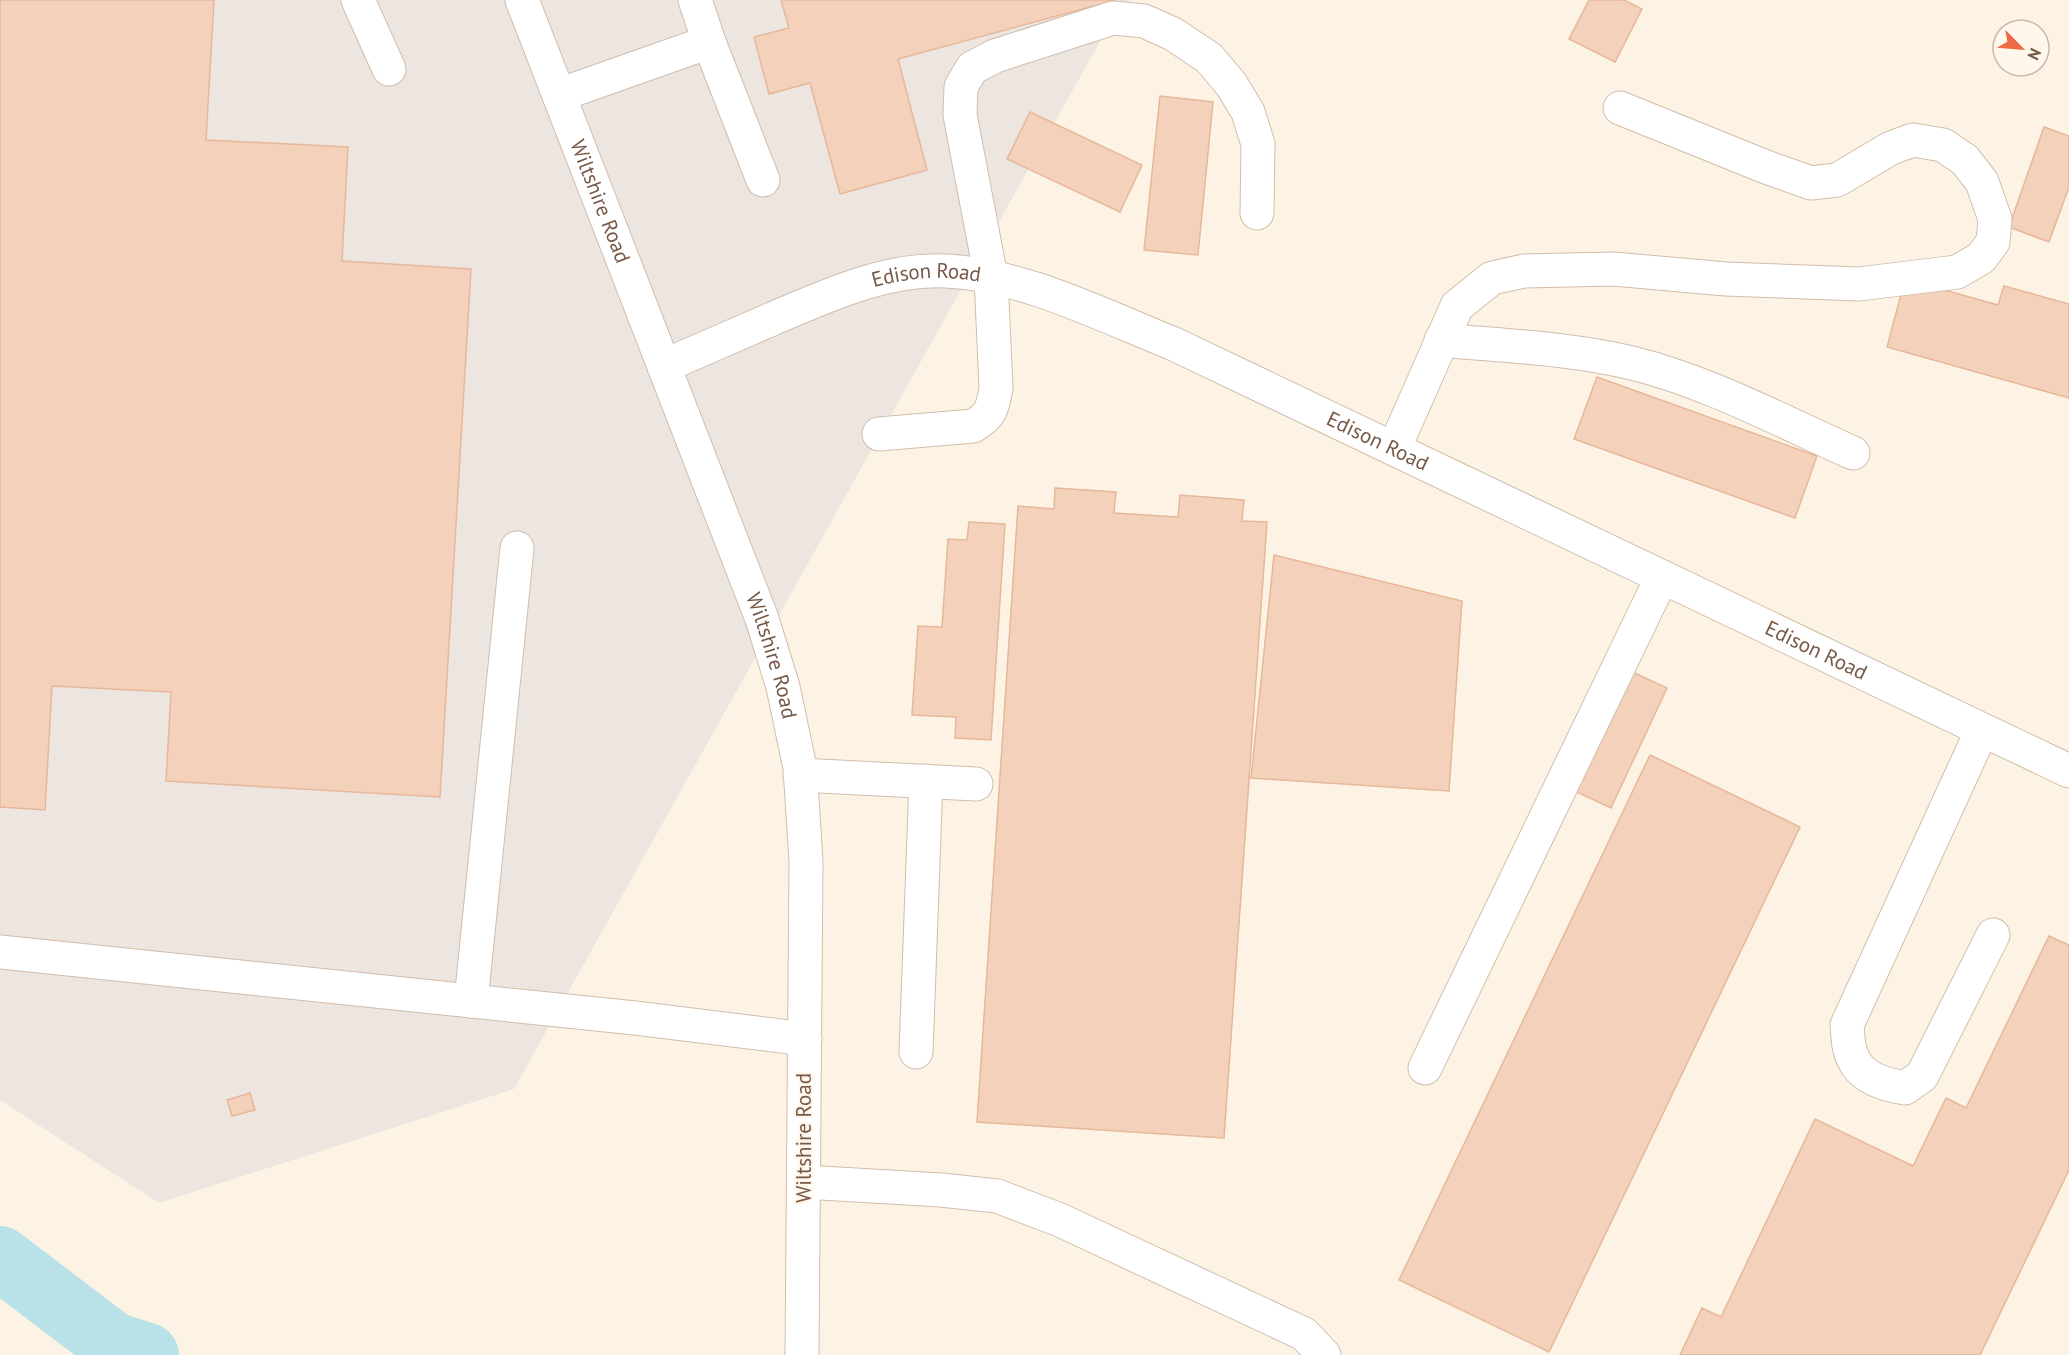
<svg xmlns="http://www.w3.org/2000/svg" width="2069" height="1355" font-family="'PT Sans',sans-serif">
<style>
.industrial{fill:#ede5df}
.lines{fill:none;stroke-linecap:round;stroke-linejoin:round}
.river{stroke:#b8e1e8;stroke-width:64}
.building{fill:#f4d1bb;stroke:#e7b79a;stroke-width:1.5}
.minor-casing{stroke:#d1bdac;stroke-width:35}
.minor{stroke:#fff;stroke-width:33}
.labels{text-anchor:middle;stroke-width:4.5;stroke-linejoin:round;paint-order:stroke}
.street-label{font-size:21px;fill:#775948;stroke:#fff7eb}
</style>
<rect width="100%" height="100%" fill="#fdf3e4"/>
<path class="industrial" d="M0,0H1130L1113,18L514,1089L159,1203L0,1100Z"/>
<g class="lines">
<path class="river" d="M0,1258L113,1344L147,1355"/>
</g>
<path class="building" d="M0,0H214L206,140L348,147L342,261L471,269L440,797L166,781L171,692L52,686L45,810L0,807Z
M781,0H1116L898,59L927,170L840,194L810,83L769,94L754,37L789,28Z
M1589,0H1624L1642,9L1615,62L1569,39Z
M1160,96L1213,102L1198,255L1144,250Z
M1030,112L1142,165L1120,212L1007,159Z
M2044,127L2069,136V187L2049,242L2009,227Z
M1905,279L1998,305L2004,286L2069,304V398L1887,347Z
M1597,377L1817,456L1795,518L1574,439Z
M1055,488L1116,492L1114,513L1178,517L1180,495L1244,500L1242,521L1267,522L1224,1138L977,1122L1018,506L1054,509Z
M969,522L1005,524L991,740L955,738L956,717L912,715L918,626L942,627L948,539L967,540Z
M1274,555L1462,601L1449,791L1251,778Z
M1624,668L1667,688L1611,808L1568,788Z
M1650,755L1800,827L1549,1352L1399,1280Z
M2049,936L2069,945V1170L1980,1355H1680L1702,1308L1721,1317L1815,1119L1913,1166L1946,1098L1966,1108Z
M250,1093L255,1110L232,1116L227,1100Z"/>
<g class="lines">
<defs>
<g id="minor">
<path d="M358,0L389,69"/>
<path id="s1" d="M522,0L762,619L783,687L800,768L806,862L802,1355"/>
<path d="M695,0L709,42L763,180"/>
<path d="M559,95L709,42"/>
<path d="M1441,340C1505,346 1570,348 1632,363C1709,382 1781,421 1853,453"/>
<path id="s2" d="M664,366C700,350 736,335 772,319C826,296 886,268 946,271C1021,274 1104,316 1174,344L2069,771"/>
<path d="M879,434L973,426C992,415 992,409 996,388L991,277L960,115L961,87L972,68L995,56L1113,18L1144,21L1173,34L1209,58L1231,84L1248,112L1258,144L1257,213"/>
<path d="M1394,449L1457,306L1492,278L1524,271L1614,269L1726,279L1859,284L1957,272L1981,258L1993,242L1995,219L1982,182L1965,160L1943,145L1913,140L1891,148L1837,180L1811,183L1766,167L1620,108"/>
<path d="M1982,730L1847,1025C1848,1036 1848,1049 1853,1058C1861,1078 1886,1085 1905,1088L1922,1076L1993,935"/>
<path d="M800,775L976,784"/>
<path d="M0,952L635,1018L805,1039"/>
<path d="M471,1001L517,548"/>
<path d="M916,1052L926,781"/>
<path d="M1425,1068L1662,577"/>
<path d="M804,1182L941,1190L997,1196L1060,1220L1304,1334L1324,1355"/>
</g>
</defs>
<use href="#minor" class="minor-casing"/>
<use href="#minor" class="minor"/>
</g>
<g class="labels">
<g class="street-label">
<text dy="7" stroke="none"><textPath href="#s1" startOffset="216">Wiltshire Road</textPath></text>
<text dy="7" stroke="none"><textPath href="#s2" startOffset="280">Edison Road</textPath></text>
<text dy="7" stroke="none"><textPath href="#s2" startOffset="766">Edison Road</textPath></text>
<text dy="7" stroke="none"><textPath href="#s2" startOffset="1252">Edison Road</textPath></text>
<text dy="7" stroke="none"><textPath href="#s1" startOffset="702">Wiltshire Road</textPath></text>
<text transform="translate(804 1138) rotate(-90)" y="7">Wiltshire Road</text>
</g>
</g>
<g transform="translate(2021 48) rotate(115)"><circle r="28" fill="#fff7eb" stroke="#c9b8aa" stroke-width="1.5"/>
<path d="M0-4.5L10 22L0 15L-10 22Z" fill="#ec6944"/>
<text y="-9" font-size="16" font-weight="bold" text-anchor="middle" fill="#775948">N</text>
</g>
</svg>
